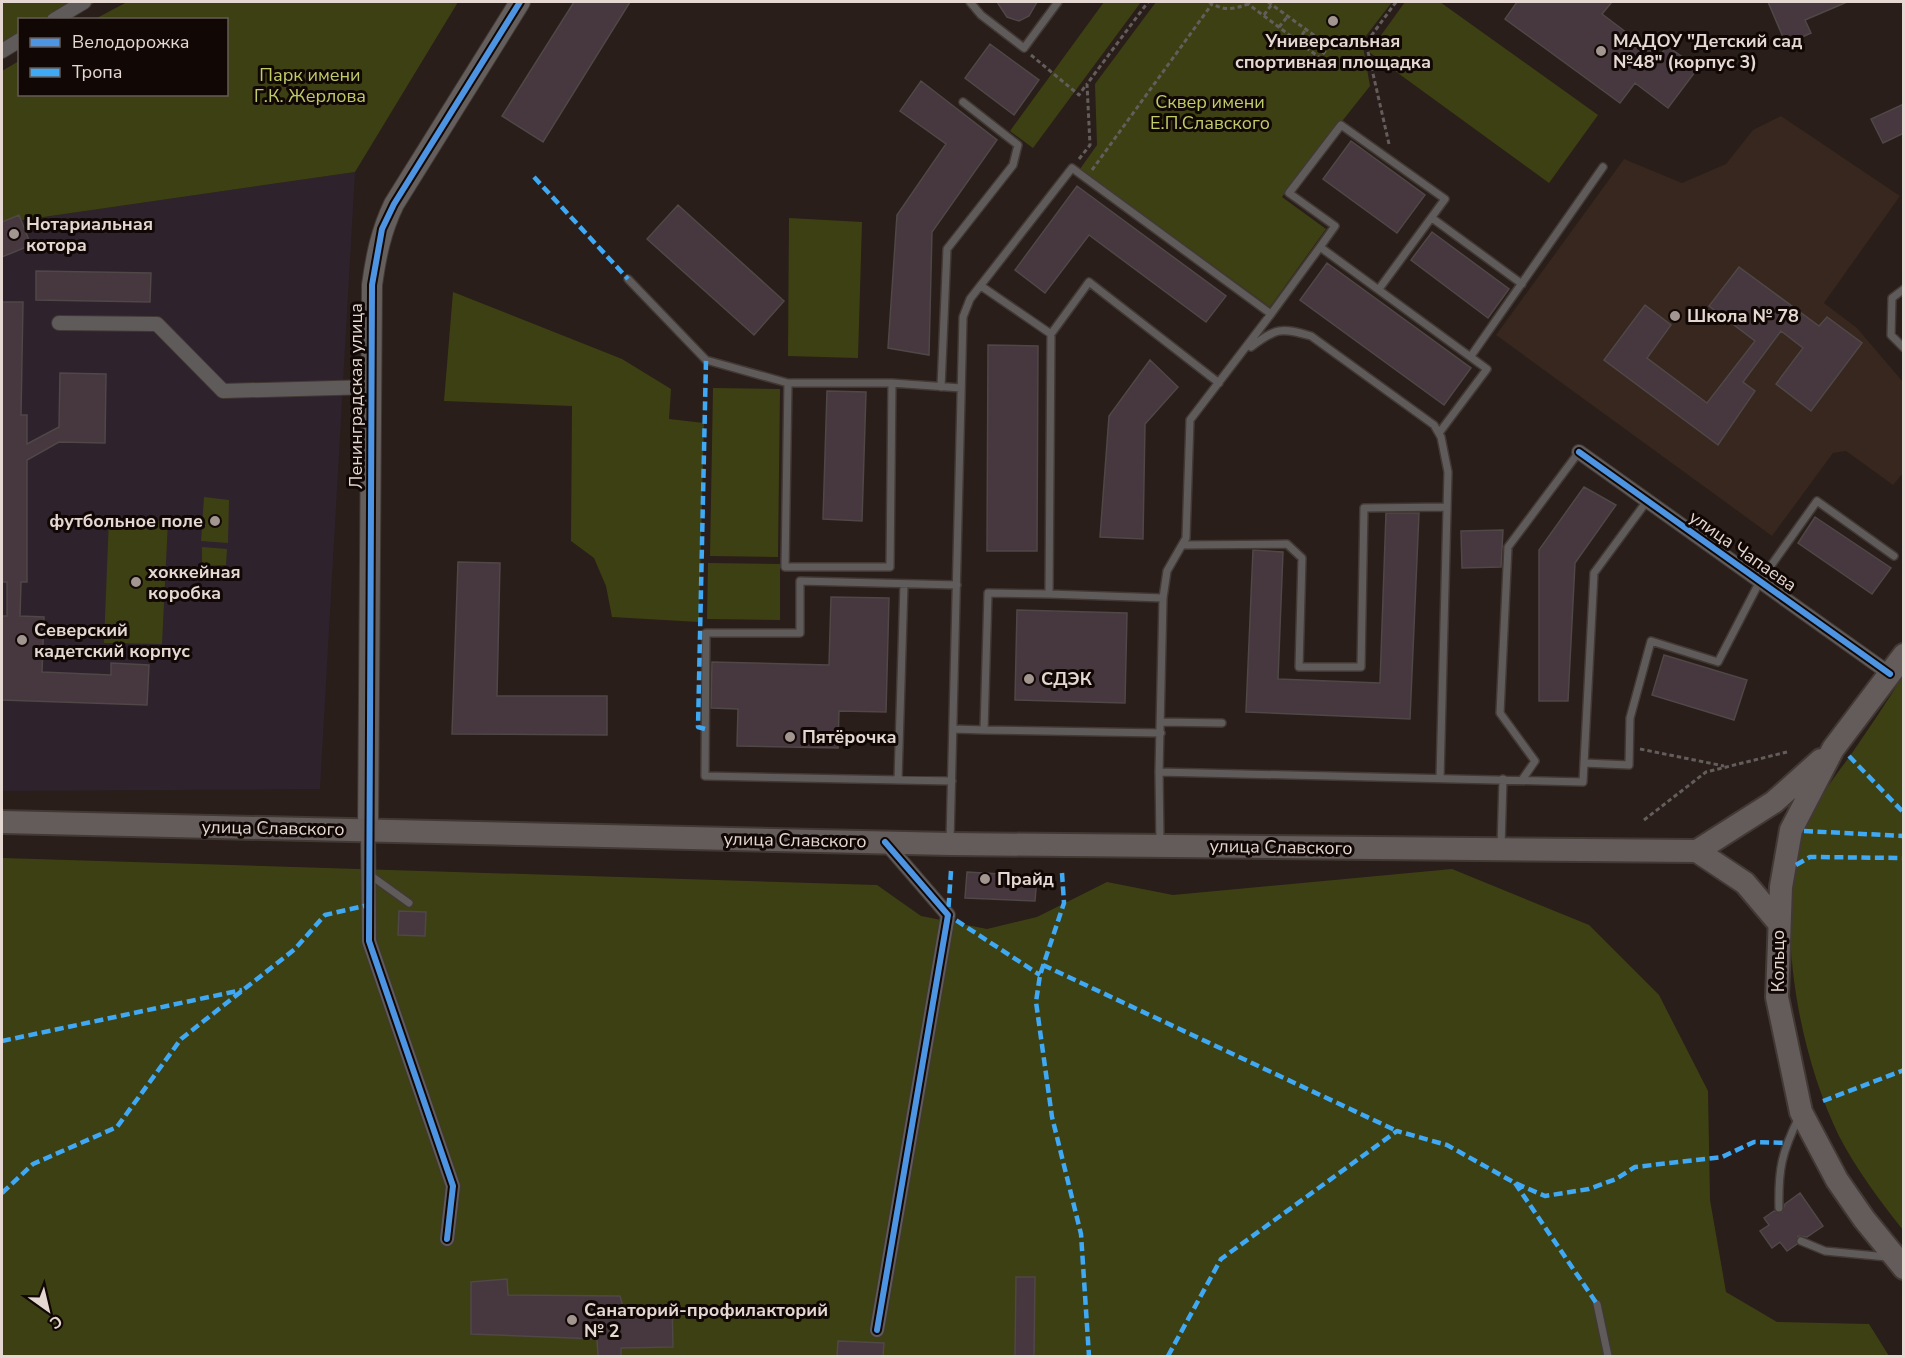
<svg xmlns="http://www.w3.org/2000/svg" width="1905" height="1358" font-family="'Nunito Sans',sans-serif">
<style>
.commercial{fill:#2e222d}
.education{fill:#37271e}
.green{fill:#3d4013}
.building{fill:#46383e;stroke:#504747;stroke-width:1.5}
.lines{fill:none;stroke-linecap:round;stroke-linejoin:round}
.lane-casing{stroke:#423934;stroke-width:10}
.street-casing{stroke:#423934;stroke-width:16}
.secondary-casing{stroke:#423934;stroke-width:22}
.primary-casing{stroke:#423934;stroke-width:26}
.path{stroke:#635d5b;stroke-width:3;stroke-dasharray:4.5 3;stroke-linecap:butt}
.lane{stroke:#605b5b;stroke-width:7}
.street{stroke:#605b5b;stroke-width:14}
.secondary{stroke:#645e5d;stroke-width:20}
.primary{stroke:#645c5a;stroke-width:22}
.quiet{stroke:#3fa9f5;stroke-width:4.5;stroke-dasharray:9 4.5;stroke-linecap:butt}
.cycleway-casing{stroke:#110805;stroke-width:10}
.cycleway{stroke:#4d94e3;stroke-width:6}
.poi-dot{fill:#a39691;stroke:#110805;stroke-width:2}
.labels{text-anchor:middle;stroke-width:6;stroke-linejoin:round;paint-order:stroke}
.poi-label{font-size:18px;font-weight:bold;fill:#e5d7d1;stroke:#110805;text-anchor:start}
.park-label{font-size:18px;fill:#c0cc69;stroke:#110805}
.street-label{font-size:18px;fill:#e5d7d1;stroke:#110805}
</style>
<rect width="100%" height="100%" fill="#291e19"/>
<path class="commercial" d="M355,172L320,789L2,791V223Z"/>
<path class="education" d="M1781,116L1900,196L1824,303L1857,328L1903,382V473L1893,485L1846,451L1833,453L1772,536L1496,335L1624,159L1682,183L1726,164L1753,130Z"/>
<path class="green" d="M2,2H96L65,19L20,20L19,42L2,49Z
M127,2H458L355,172L2,223V71L19,61L20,94H226V20L95,19Z
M1104,2H1141L1033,148L1010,131Z
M1156,2H1392L1362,41L1370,86L1282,197L1326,229L1270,307L1080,169L1097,145L1095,84Z
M1405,2H1440L1598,115L1549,183L1369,52Z
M789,218L862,222L858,358L788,356Z
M453,292L622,359L671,389L669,419L704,423L699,622L612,617L606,586L594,558L571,541L572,406L444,401Z
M713,388L780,389L778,557L710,556Z
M204,497L229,500L228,543L201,541Z
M109,518L168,521L162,644L104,643Z
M202,547L227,549L226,565L202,566Z
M708,563L780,564V620L707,619Z
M1903,676V1230C1880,1201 1856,1169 1839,1136C1799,1054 1772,917 1805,829C1816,801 1832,780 1850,756C1868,730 1886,703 1903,676Z
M2,858L877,885L921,916L987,929L1037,917L1107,882L1173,895L1452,869L1589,925L1659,995L1708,1091L1710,1200L1726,1292L1777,1322L1869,1324L1889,1356H2Z"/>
<path class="building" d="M574,2H630L543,142L502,116Z
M997,2H1037L1029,16L1019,21L1007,17Z
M1517,2H1612L1602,14L1659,57L1667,46L1698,68L1668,108L1635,83L1620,103L1505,19Z
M1768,2H1847L1805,20L1811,33L1786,44Z
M990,44L1039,80L1014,115L965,78Z
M921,81L997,140L932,232L929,355L888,348L897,215L946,144L900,111Z
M1904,104V133L1883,143L1871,119Z
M1351,141L1425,195L1397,233L1323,179Z
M1077,186L1226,296L1206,322L1089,235L1045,293L1015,270Z
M678,205L784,301L754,335L647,239Z
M19,215L31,245L2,257V222Z
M1432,232L1509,289L1488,318L1411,260Z
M1327,263L1471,368L1444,405L1300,300Z
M1739,267L1819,326L1827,317L1862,343L1811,411L1776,384L1803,348L1781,331L1743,382L1755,391L1718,445L1604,360L1645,305L1671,325L1647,358L1707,403L1755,341L1709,306Z
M36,271L151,273L150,302L36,300Z
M2,302H23L21,415H27V444L59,427L60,373L106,374L105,443L59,442L27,460V582H21L20,616L44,617L42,672L111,675V663L149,665L147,705L2,700V616H7V582H2Z
M988,345L1038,346L1037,551H987Z
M1150,360L1178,387L1145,424L1143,539L1100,537L1109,416Z
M827,391L866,392L862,521L823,519Z
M1584,487L1616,505L1575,563L1568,701H1539V550Z
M1386,513H1419L1410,719L1246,712L1253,550L1283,552L1278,679L1380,683Z
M1815,517L1891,568L1872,594L1798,543Z
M1503,530L1501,567L1462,568L1461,531Z
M458,562L500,563L497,696H607V735L452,734Z
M831,597L889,598L886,712L839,711L838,748L737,746L738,709L711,708L712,662L829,665Z
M1017,610L1127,613L1125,703L1015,700Z
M1664,655L1747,680L1734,720L1652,695Z
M967,872L1037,876L1035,901L965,898Z
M399,911L426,912L425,936L398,935Z
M1800,1193L1823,1226L1807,1237L1798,1236L1797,1244L1787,1251L1780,1242L1772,1248L1760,1231L1769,1225L1764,1218L1774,1211L1782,1212L1785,1204Z
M1016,1277H1035L1034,1356H1015Z
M507,1279L508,1295L620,1296L623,1307L672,1305L673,1347L621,1348V1356H598L597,1339L471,1334V1282Z
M838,1341L884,1343L883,1356H837Z"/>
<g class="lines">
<defs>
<path id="lane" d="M970,2L981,15L1024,48L1058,2
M1432,218L1522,284
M1320,247L1335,226L1289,193L1341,125L1445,199L1379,289
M628,279L706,360L788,383
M981,286L1051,334L1089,282L1219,383
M1904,289L1892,298L1891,335L1904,348
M1271,314L1320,247L1487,369L1439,433
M1051,334L1049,594L988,593L984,730L1161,733
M1251,347C1276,328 1281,327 1311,336L1434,425L1441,437L1448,472L1440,778
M1471,356L1603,167
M892,383H788L785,567H890L892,383L961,388
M941,387L947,249L1013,165L1018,145L963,102
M1182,545L1287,544L1302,558L1299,667H1361L1364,508L1446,507
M1049,594L1163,598
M1161,722L1222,723
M953,729L984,730
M1584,763L1629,765L1630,718L1651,641L1718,662L1760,581L1817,501L1894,556
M898,780L904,584
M1522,780L1535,761L1500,713L1508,547L1579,452
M952,781L705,776L706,633H800V581L957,585
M950,841L963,317L970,299L1072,168L1271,314L1190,420L1186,538L1167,571L1163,598L1159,772
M1160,842L1159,772L1583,782L1594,573L1647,501
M1501,846L1503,779
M370,875L409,903
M1779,1208C1778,1169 1782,1152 1799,1117
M1801,1241L1825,1251L1887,1257
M1597,1304L1608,1356"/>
<path id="street" d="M54,20L84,2
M2,51L20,40
M59,323L157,324L223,391L371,387
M1579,452L1890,674
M368,830L369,941L453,1186L447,1239
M877,1330L948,915L885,842"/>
<path id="secondary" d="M368,830L372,285C376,256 381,231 394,204L520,2"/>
<path id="primary" d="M1904,655L1833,749L1791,830L1781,887L1777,997L1801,1112L1837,1180L1864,1219L1904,1268
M2,822L950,844L1697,851
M1697,851L1774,802L1821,760
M1697,851L1745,883L1778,922"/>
</defs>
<use href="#lane" class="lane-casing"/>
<use href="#street" class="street-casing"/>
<use href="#secondary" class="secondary-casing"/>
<use href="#primary" class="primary-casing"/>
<path class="path" d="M1209,2C1224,11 1232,10 1248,4
M1250,2L1248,4L1320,58L1329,46
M1268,2L1329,46L1366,43
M1264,15L1272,4
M1279,27L1288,16
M1298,41L1306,29
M1031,55L1079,95L1086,85
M1389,144L1366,43L1396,2
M1079,159L1090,145L1087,84L1148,2
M1092,170L1212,4
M1640,749L1724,766
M1644,820L1706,772L1787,752"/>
<use href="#lane" class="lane"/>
<use href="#street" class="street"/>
<use href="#secondary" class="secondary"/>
<use href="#primary" class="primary"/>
<path class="quiet" d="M534,177L628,279
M705,729L698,727L706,360
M1849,756L1904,813
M1804,831L1904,836
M1796,865L1810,857L1904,858
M951,871L948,915L1040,975
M1062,873L1064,903L1040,975L1036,1002L1052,1117L1081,1234L1089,1356
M1043,965L1397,1131
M2,1041L242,990
M1823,1101L1904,1070
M1515,1183L1597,1304
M2,1193L33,1164L117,1127L181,1039L295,949L325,915L368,905
M1168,1356L1221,1259L1397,1131L1447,1145L1515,1183L1545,1196L1589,1189L1616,1179L1635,1167L1722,1157L1754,1142L1787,1143"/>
<defs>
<path id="cycleway" d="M1579,452L1890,674
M447,1239L453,1186L369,941L372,285L382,229L394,204L520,2
M877,1330L948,915L885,842"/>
</defs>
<use href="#cycleway" class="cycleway-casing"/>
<use href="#cycleway" class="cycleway"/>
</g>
<g class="poi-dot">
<circle cx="1333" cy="21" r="6"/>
<circle cx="1601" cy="51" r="6"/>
<circle cx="14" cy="234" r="6"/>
<circle cx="1675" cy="316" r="6"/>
<circle cx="215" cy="521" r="6"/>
<circle cx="136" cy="582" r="6"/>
<circle cx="22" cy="640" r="6"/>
<circle cx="1029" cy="679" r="6"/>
<circle cx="790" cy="737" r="6"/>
<circle cx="985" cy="879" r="6"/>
<circle cx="572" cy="1320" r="6"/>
</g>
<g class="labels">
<g class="poi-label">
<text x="1333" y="47" text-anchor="middle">Универсальная<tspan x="1333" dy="21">спортивная площадка</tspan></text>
<text x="1613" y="47">МАДОУ "Детский сад<tspan x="1613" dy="21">№48" (корпус 3)</tspan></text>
<text x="26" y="230">Нотариальная<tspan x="26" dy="21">котора</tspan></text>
<text x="1687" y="322">Школа № 78</text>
<text x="203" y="527" text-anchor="end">футбольное поле</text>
<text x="148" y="578">хоккейная<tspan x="148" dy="21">коробка</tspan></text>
<text x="34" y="636">Северский<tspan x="34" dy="21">кадетский корпус</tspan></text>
<text x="1041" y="685">СДЭК</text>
<text x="802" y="743">Пятёрочка</text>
<text x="997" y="885">Прайд</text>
<text x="584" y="1316">Санаторий-профилакторий<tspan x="584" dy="21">№ 2</tspan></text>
</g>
<g class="park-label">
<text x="310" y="81">Парк имени<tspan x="310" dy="21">Г.К. Жерлова</tspan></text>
<text x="1210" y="108">Сквер имени<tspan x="1210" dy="21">Е.П.Славского</tspan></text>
</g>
<g class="street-label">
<text transform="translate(356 396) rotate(-90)" y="6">Ленинградская улица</text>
<text transform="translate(1743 551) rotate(35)" y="6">улица Чапаева</text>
<text transform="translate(273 828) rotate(1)" y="6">улица Славского</text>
<text transform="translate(795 840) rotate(1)" y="6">улица Славского</text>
<text transform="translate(1281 847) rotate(1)" y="6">улица Славского</text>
<text transform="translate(1778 961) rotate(-90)" y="6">Кольцо</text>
</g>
</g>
<rect width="1905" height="1358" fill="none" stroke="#e5d7d1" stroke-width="6"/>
<rect x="18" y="18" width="210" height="78" fill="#110805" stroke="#665b57" stroke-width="1.5"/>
<rect x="30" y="38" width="30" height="9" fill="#4d94e3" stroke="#665b57" stroke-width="1.5"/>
<text x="72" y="48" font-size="18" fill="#e5d7d1">Велодорожка</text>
<rect x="30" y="68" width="30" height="9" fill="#3fa9f5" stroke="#665b57" stroke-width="1.5"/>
<text x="72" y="78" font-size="18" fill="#e5d7d1">Тропа</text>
<g transform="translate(48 1310) rotate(146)" stroke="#110805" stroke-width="4.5" paint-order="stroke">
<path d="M0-4.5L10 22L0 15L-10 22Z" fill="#e5d7d1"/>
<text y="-9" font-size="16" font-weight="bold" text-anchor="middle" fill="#e5d7d1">С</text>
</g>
</svg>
